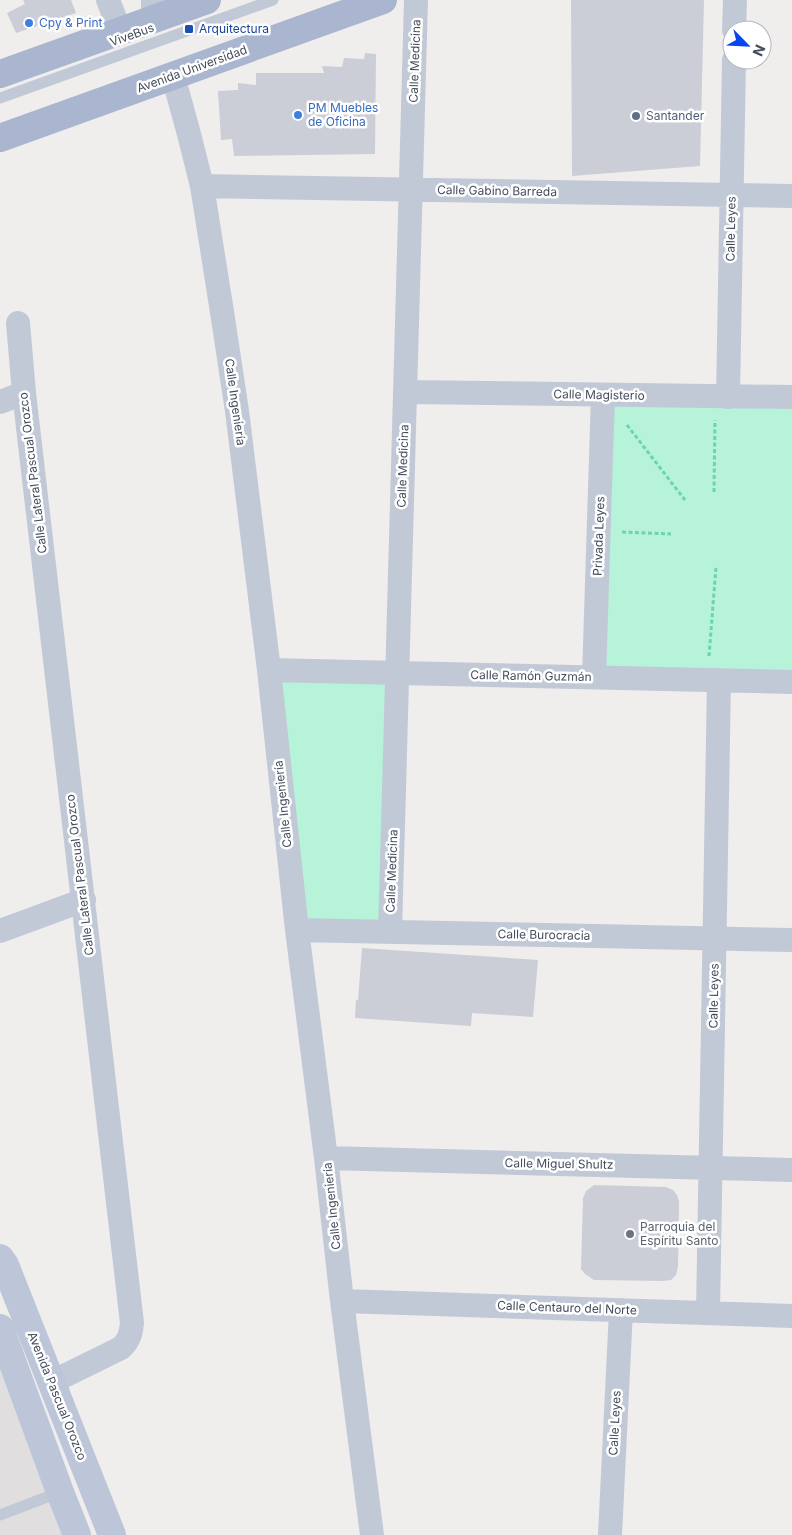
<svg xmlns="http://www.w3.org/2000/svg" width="792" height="1535" font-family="Inter,sans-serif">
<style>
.education{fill:#e1dedf}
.green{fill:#b6f3d8}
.building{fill:#cbced6}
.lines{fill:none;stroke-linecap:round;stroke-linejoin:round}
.path{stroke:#6bd4b2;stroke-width:3;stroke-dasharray:4 2.5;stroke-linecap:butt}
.lane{stroke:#c2c9d6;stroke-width:11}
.street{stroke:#c2c9d6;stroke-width:24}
.secondary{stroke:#bdc6d9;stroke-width:28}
.primary{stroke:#aab6cf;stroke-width:28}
.shop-dot{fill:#3f7fe0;stroke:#fff;stroke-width:2}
.transit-dot{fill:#1a4fb4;stroke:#fff;stroke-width:2}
.service-dot{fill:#5c6f8a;stroke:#fff;stroke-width:2}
.worship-dot{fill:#6b7280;stroke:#fff;stroke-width:2}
.labels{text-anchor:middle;stroke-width:5;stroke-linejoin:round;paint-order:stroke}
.shop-label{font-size:12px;fill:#366cbe;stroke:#fff;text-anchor:start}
.transit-label{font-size:12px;fill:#164399;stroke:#fff;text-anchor:start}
.street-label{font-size:12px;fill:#444c5c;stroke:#fff}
.service-label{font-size:12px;fill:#4e5e75;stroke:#fff;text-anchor:start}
.worship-label{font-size:12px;fill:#5b616d;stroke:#fff;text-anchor:start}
</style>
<rect width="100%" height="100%" fill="#f0eded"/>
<path class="education" d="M0,1328L77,1535H0Z"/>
<path class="green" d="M603,395L792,397V682L594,677Z
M269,670L398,672L390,932L297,930Z"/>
<path class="building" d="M23,0H71L76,13L16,33L7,13L25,4Z
M571,0H704L700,166L572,176Z
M365,53L376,54L375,154L234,156L232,139L221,140L218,91L238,90V83L256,85V73H324L322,66L342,67L344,58L364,59Z
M362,948L538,960L533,1017L472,1013L471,1026L355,1018L356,1000H358Z
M594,1185L666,1187L673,1190L677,1195L679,1202L678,1267L676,1275L671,1280L663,1281L594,1280L585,1274L581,1269L583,1198L586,1191Z"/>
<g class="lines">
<path class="path" d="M627,425L685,500
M714,492L715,420
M622,532L671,534
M709,656L716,567"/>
<path class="lane" d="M0,98L273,0
M0,1515L60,1492"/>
<path class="street" d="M108,0L120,31
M153,20V0
M734,30L735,0
M173,76L189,134L202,186L222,312L237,411L269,670L297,930L326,1158L342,1301L372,1535
M202,186L792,196
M18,323L24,393L132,1323C131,1333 129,1341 121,1348L52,1382
M405,392L792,397
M728,397L734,60
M0,402L24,393
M269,670L792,682
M594,677L603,395
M297,930L792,940
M0,931L84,900
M390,932L416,0
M326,1158L792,1170
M342,1301L792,1316
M708,1313L719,680
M610,1535L621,1310"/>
<path class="secondary" d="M0,1258L5,1265L112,1535
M0,1328L60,1492L77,1535"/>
<path class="primary" d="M0,74L207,0
M0,138L383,0"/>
</g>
<g class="shop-dot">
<circle cx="29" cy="23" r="5"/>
<circle cx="298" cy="115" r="5"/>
</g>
<rect class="transit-dot" x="184" y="24" width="10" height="10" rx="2.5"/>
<circle class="service-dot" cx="636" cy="116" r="5"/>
<circle class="worship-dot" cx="630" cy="1234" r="5"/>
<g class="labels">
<g class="shop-label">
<text x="39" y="27">Cpy &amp; Print</text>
<text x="308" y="112">PM Muebles<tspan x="308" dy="14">de Oficina</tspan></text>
</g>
<g class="transit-label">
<text x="199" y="33">Arquitectura</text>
</g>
<g class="street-label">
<text transform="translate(132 35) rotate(-20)" y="4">ViveBus</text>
<text transform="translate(415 61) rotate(-88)" y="4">Calle Medicina</text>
<text transform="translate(192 69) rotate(-20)" y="4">Avenida Universidad</text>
<text transform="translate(497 191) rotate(1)" y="4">Calle Gabino Barreda</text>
<text transform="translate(731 229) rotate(-89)" y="4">Calle Leyes</text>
<text transform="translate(599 395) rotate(1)" y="4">Calle Magisterio</text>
<text transform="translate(235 402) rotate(82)" y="4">Calle Ingeniería</text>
<text transform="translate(403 466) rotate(-88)" y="4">Calle Medicina</text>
<text transform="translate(33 473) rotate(-97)" y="4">Calle Lateral Pascual Orozco</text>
<text transform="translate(599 536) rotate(-88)" y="4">Privada Leyes</text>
<text transform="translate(531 676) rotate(1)" y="4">Calle Ramón Guzmán</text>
<text transform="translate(283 804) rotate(-96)" y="4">Calle Ingeniería</text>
<text transform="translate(392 871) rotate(-88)" y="4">Calle Medicina</text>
<text transform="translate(80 875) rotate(-97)" y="4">Calle Lateral Pascual Orozco</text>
<text transform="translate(544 935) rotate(1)" y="4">Calle Burocracia</text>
<text transform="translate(714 996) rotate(-89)" y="4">Calle Leyes</text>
<text transform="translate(559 1164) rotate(1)" y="4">Calle Miguel Shultz</text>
<text transform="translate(332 1206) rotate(-96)" y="4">Calle Ingeniería</text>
<text transform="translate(567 1308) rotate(2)" y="4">Calle Centauro del Norte</text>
<text transform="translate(57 1396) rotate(68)" y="4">Avenida Pascual Orozco</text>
<text transform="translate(615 1423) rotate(-87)" y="4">Calle Leyes</text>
</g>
<g class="service-label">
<text x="646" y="120">Santander</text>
</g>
<g class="worship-label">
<text x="640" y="1231">Parroquia del<tspan x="640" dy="14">Espíritu Santo</tspan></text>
</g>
</g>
<g transform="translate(747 45) rotate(114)"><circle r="24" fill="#ffffff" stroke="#b4b7be"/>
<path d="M0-4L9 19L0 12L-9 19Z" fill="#0745f0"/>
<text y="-8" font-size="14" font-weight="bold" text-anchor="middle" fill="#444c5c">N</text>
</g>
</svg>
